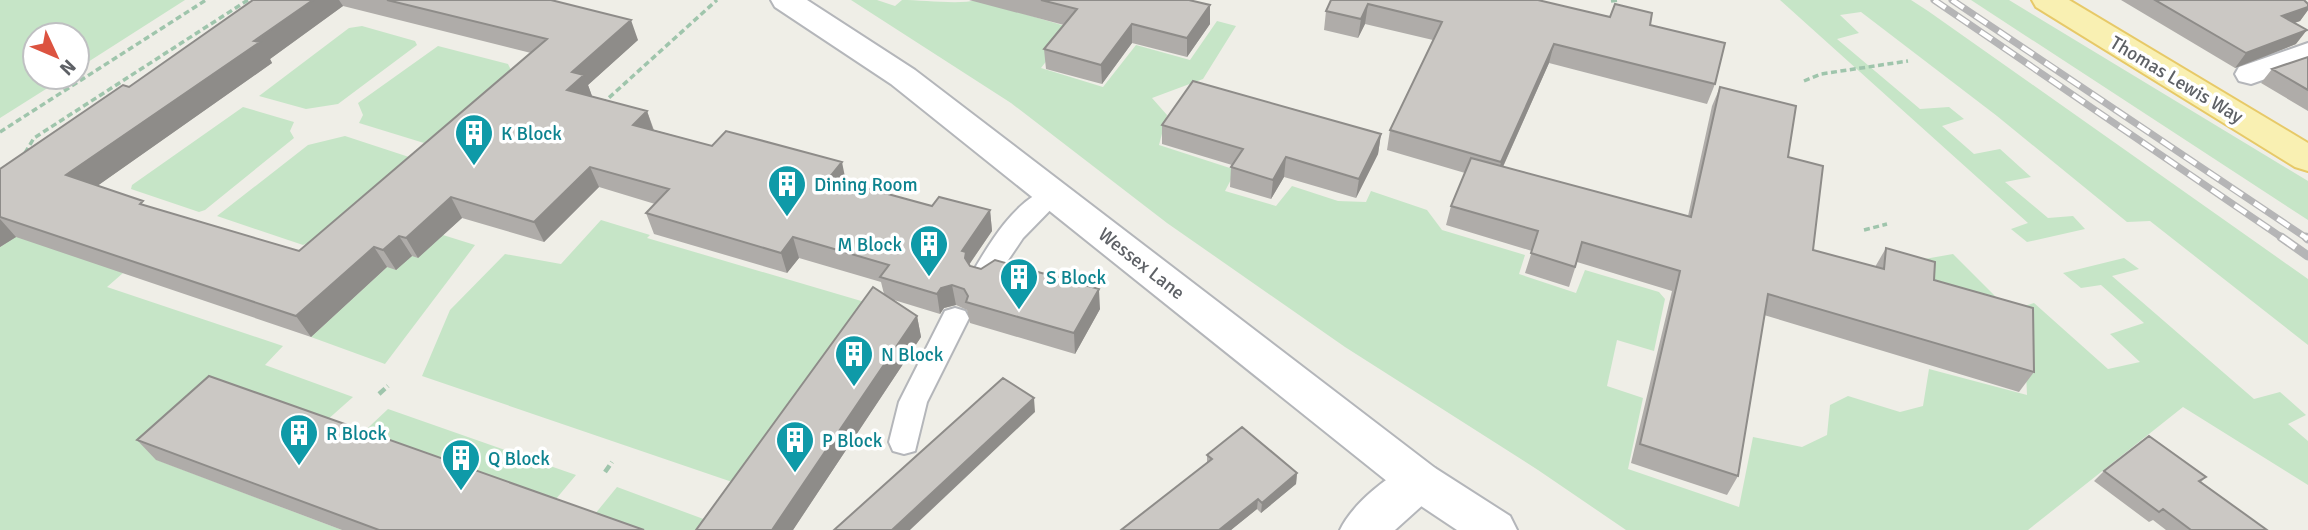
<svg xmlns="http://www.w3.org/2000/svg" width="2308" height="530" font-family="Signika,sans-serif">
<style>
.green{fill:#c6e5c7}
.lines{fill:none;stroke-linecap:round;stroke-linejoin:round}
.service-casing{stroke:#b4b6ba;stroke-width:4}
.minor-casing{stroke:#b4b6ba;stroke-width:4}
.tertiary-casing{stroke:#b4b6ba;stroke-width:4}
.primary-casing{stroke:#e7c968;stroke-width:4}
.path-far1{stroke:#9fc5ac;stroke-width:3.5;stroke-dasharray:6 3.5;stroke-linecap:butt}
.path{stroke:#9fc5ac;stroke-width:4.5;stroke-dasharray:8 3.5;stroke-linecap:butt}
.service{fill:#fff;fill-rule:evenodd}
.minor{fill:#fff;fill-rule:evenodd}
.tertiary{fill:#fff;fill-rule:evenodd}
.primary{fill:#f9f0b2;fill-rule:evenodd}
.rail-far1-casing{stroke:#b5b5b6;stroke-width:7}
.rail-casing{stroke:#b5b5b6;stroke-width:9}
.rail-far1{stroke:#fff;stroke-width:4.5;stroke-dasharray:14;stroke-linecap:butt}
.rail{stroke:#fff;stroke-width:6;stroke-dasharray:18;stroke-linecap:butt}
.wall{fill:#afaca9;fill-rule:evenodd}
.shaded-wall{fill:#8e8c89}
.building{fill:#cbc8c4;stroke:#8e8c89;stroke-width:2}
.labels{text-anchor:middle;stroke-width:7;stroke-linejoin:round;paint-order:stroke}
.street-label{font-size:19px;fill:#5e6166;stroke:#fff}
.culture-label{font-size:19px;fill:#0d838f;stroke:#fff;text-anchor:start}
</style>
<rect width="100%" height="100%" fill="#efeee7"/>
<path class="green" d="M0,0H185L77,69V35H35V77H65L0,118Z
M851,0H877L895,6L902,0C923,0 959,5 977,0L1072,28L1041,68L1103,87L1136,45L1190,60L1217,21L1236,26L1203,79L1152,98L1167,115L1159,145L1236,170L1225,191L1276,206L1292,186L1338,201L1366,202L1371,191L1427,210L1442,230L1525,255L1519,274L1576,293L1585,270L1659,292L1665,299L1654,351L1617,340L1607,386L1643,398L1628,469L1739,507L1753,437L1802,447L1827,435L1830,405L1848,396L1900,412L1923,406L1929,369L2027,395L2024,328L1932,297L1919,260L1953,254L2010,311L2034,303L2108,369L2140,362L2110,334L2144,323L2101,285L2081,288L2063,273L2124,258L2139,269L2112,276L2254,399L2280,392L2306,415L2288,424L2308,441V485L2183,407L2028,530H1626L1538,470L1345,347L1167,223L1011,103Z
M1780,0H1911L1928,11L2308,279V345L2150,221L2127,222L1997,116L1861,12L1840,15L1859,33L1837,39L1920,109L1949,107L1964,119L1942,126L1974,154L2000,149L2031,177L2005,182L2048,218L2073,216L2085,229L2027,242L2011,229L2028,223Z
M1971,0H2009L2308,181V220Z
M362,26L415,41L417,45L338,104L306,109L259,96L349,28Z
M438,46L508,64L512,72L424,143L359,123L363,115L358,103Z
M243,107L294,122L290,131L294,138L205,210L199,212L131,189L132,185Z
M345,136L409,157L310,242L303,245L217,216L308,145Z
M601,220L650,235L647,238L868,303L738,484L422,376L450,310L505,254L561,264Z
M25,230L123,273L107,287L283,346L265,365L353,397L317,429L157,460L342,530H0V247Z
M443,235L475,245L385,364L311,337L387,267L412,256Z
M388,409L576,475L546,511L353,442Z
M617,487L717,524L713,530H600L586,525Z"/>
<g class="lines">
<defs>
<path id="service" d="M1053,187L1062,189L1065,195L1023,238L992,284L983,287L974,284L970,277C988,245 1016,197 1053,187Z
M955,308L965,311L969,318L927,402L915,451L904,454L893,451L889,442L899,402L945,311Z"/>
<path id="minor" d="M2308,43V64L2251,84L2239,81L2235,74L2239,67Z
M1419,462L1435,468L1441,481L1435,494L1395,530H1340C1353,503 1391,472 1419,462Z"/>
<path id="tertiary" d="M771,0H807L915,70L1435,468L1510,516L1517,530H1457L1403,494L891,84L775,7Z"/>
<path id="primary" d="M2032,0H2069L2308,143V171L2295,167L2036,7Z"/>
</defs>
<use href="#service" class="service-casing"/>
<use href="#minor" class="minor-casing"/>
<use href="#tertiary" class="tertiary-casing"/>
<use href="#primary" class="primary-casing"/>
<path class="path-far1" d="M1611,1L1618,0
M1804,81L1821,74L1908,61
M602,104L717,0
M0,132L206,0
M25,153L34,138L248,0
M1864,230L1887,224"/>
<path class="path" d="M379,394L388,386
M605,472L612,462"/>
<use href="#service" class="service"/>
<use href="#minor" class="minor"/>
<use href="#tertiary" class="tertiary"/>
<use href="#primary" class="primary"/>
<defs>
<path id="rail-far1" d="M1934,0L2284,239
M1952,0L2308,239"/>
<path id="rail" d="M2281,237L2308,256
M2306,237L2308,239"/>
</defs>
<use href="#rail-far1" class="rail-far1-casing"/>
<use href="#rail" class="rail-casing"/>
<use href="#rail-far1" class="rail-far1"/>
<use href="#rail" class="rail"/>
</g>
<path class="wall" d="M253,0H551L638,40L588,85L592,96L591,97L647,111L654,130L932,206L990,210L992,231L969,265L970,266L1100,309L1075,354L970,323L967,310L956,305L944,308L940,314L894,300L917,316L921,337L793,530H696L884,294L881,282L799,258L787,273L654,234L646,213L655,204L599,187L544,242L462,218L418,258L412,256L396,270L387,267L311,337L16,237L0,247V169L129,87ZM343,6L531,53L299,251L146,206L97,186L272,63L270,59Z
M969,0H1189L1210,24L1187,57L1132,43L1102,84L1046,69L1044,49L1064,25Z
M1331,0L1610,17L1650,25L1715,84L1707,104L1549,63L1503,167L1688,216L1712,106L1720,87L1788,157L1813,250L1875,267L1886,248L1934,280L2034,372L2019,392L1764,315L1738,476L1727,495L1631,463L1672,291L1577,262L1569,287L1525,273L1532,251L1446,225L1451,206L1465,173L1387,150L1390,130L1433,40L1365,24L1358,38L1324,30L1326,11Z
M2121,0H2304L2308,4V10L2300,21L2294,23L2296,44L2235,68Z
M2308,57V111L2261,83L2272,69Z
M1162,125L1381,134L1378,154L1356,198L1284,177L1271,199L1230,187L1231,167L1232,165L1162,144Z
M137,440L644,530H342L156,460Z
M1207,455L1297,473L1296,484L1261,513L1257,509L1231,530H1121L1207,464Z
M2104,471L2206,477L2201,482L2267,530H2166L2153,520L2149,522L2094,481Z"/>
<path class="shaded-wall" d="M313,0H339L343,6L270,59L272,63L83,196L66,175Z
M1368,4L1365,24L1358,38L1361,19Z
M1210,5V24L1187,57V38Z
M2308,7V10L2300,21L2271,31L2282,16Z
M631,20L638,40L588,85L592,96L576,111L567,90L572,72Z
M1132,24V43L1102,84L1101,65Z
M2307,30L2296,44L2235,68L2246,53Z
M1554,44L1549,63L1496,182L1501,162Z
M647,111L654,132L633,125Z
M1381,134L1378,154L1356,198L1359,179Z
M1286,157L1284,177L1271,199L1273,180Z
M842,162L846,182L829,178Z
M590,167L599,187L544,242L534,222Z
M451,197L462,218L418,258L406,238Z
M990,210L992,231L968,266L962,251Z
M0,219L16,237L0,247Z
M399,236L412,256L396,270L383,250Z
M793,237L799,258L787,273L781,253Z
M374,247L387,267L311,337L296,316Z
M952,285L956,305L944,308L940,314L937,294L941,288Z
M1099,289L1100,309L1075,354L1074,333Z
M917,316L921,337L793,530H772Z
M1034,398L1035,412L910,530H892Z
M1297,473L1296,484L1261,513L1262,503Z
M1258,499L1257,509L1231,530H1219Z"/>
<path class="building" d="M253,0H313L254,41L260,42L66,175L143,201L140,204L299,251L547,39L387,0H551L631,20L572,72L584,75L567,90L647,111L633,125L712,146L726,131L842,162L829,178L932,206L939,197L990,210L962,251L966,252L965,258L970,266L981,269L995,260L1099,289L1074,333L966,302L968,296L964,289L952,285L941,288L937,294L880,277L889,265L793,237L781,253L646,213L669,189L590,167L534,222L451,197L406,238L399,236L383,250L374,247L296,316L0,217V169L123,85L129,87Z
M1041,0H1189L1210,5L1187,38L1132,24L1101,65L1044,49L1077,9Z
M1331,0H1538L1610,17L1615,4L1652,13L1650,25L1725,43L1715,84L1554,44L1501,162L1390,130L1442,22L1368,4L1361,19L1326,11Z
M2155,0H2304L2308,4V7L2282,16L2307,30L2246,53Z
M2308,57V90L2272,69Z
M1193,81L1381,134L1359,179L1286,157L1273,180L1231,167L1243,149L1162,125Z
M1720,87L1796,106L1788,157L1823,166L1813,250L1884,269L1886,248L1935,262L1934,280L2033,308L2034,372L1768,294L1738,476L1640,444L1680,271L1582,242L1575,267L1531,253L1538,231L1451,206L1471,158L1691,217Z
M873,287L917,316L772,530H696Z
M209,376L644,530H379L137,440Z
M1003,378L1034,398L892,530H834Z
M1242,427L1297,473L1262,503L1258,499L1219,530H1121L1212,459L1207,455Z
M2149,436L2206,477L2199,481L2267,530H2191L2163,509L2159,512L2104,471Z"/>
<defs>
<symbol id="building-pin" viewBox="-11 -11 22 30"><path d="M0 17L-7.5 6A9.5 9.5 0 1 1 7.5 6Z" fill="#0f9aa8" stroke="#fff"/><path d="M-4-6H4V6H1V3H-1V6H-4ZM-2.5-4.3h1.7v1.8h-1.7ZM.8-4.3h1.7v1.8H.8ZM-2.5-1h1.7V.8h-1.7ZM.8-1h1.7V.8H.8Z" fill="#fff"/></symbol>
</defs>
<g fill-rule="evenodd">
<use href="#building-pin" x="452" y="111" width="44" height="60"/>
<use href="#building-pin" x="765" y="162" width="44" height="60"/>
<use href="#building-pin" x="907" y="222" width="44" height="60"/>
<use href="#building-pin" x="997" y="255" width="44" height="60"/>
<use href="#building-pin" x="832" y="332" width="44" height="60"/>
<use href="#building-pin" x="277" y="411" width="44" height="60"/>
<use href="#building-pin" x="773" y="418" width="44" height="60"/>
<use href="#building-pin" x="439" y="436" width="44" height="60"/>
</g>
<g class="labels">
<g class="street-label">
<text transform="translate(2177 79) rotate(31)" y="7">Thomas Lewis Way</text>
<text transform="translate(1142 263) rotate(38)" y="7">Wessex Lane</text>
</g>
<g class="culture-label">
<text x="501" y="140">K Block</text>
<text x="814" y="191">Dining Room</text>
<text x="902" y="251" text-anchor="end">M Block</text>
<text x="1046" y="284">S Block</text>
<text x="881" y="361">N Block</text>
<text x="326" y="440">R Block</text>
<text x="822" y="447">P Block</text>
<text x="488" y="465">Q Block</text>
</g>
</g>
<g transform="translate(56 56) rotate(134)"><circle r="33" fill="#ffffff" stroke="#bfc0c2" stroke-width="2"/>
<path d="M0-5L12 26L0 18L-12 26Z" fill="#dc5340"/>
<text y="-10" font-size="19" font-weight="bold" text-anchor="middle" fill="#5e6166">N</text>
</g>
</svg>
